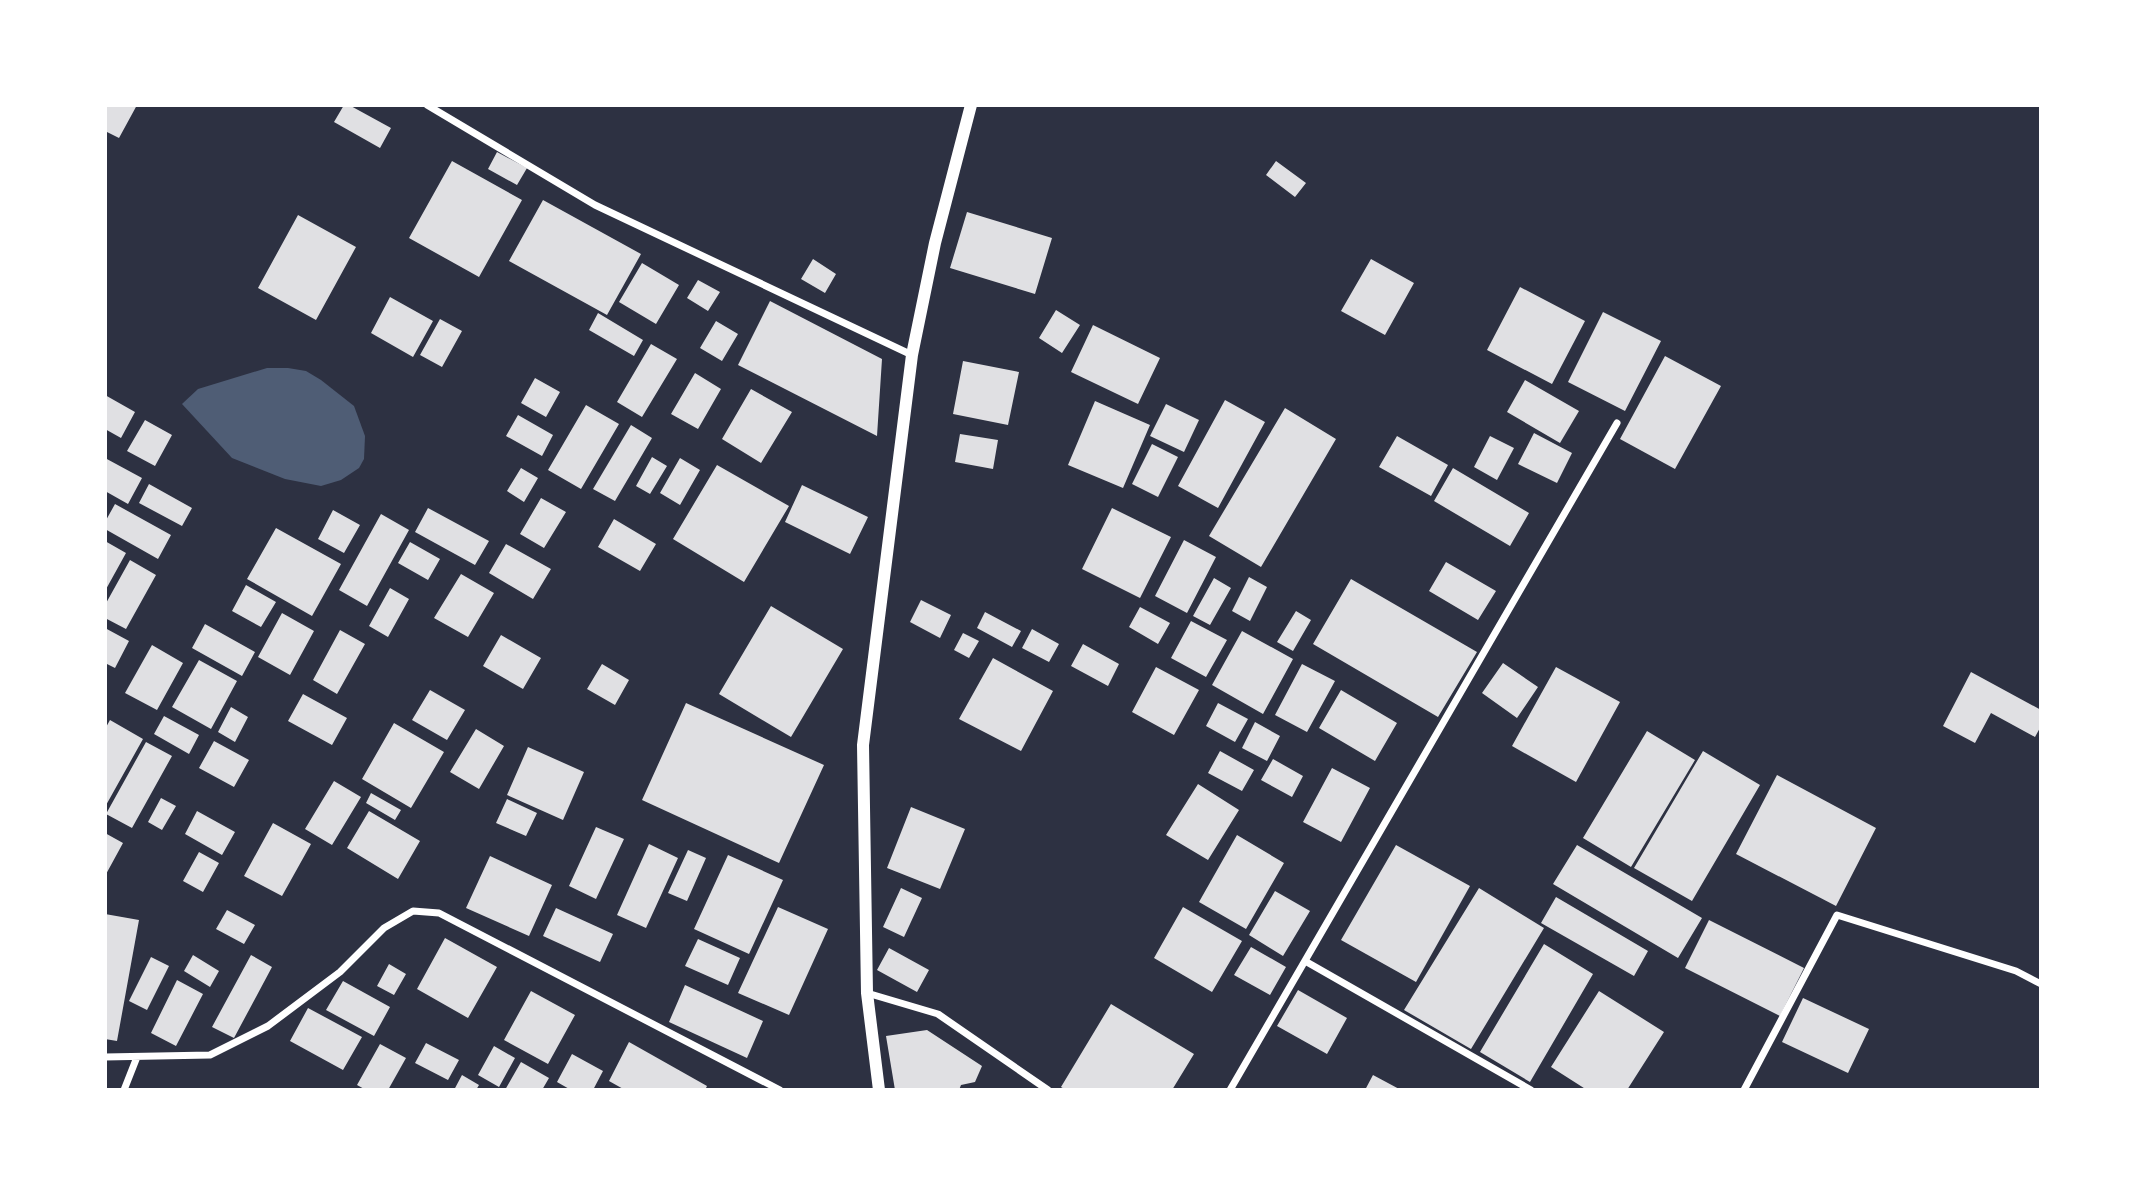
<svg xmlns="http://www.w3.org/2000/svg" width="2146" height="1195" font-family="Arial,sans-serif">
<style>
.water{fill:#4f5d75}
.building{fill:#e0e0e3}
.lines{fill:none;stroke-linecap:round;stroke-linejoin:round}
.minor{stroke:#fff;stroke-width:7}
.tertiary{stroke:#fff;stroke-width:12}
</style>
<rect width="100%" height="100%" fill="#2d3142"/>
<path class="water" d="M267,368H288L306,371L321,380L354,406L365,436L364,459L359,468L341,480L321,486L285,479L232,458L182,404L198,389Z"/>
<path class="building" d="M105,105H137L119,138L105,131Z
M344,105H349L391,128L380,148L334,122Z
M497,152L527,168L517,185L488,169Z
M452,161L522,200L479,277L409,238Z
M1276,161L1306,183L1295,197L1266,175Z
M543,200L641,254L607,315L509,261Z
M967,212L1052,238L1035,294L950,268Z
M298,215L356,247L316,320L258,288Z
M813,259L836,274L825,293L801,279Z
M1371,259L1414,283L1385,335L1341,311Z
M642,263L679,285L656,324L619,302Z
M698,280L720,292L708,311L687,298Z
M1520,287L1585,321L1552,384L1487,350Z
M390,297L433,321L413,357L371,333Z
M770,301L882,359L877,436L738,365Z
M1056,310L1080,325L1062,353L1039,338Z
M1603,312L1661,341L1625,411L1568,382Z
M598,313L643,340L634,356L589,330Z
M440,319L462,331L442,367L420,355Z
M716,321L738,334L722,361L700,348Z
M1093,325L1160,358L1138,404L1071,372Z
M651,344L677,359L642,417L617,402Z
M1665,356L1721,386L1675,469L1620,439Z
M963,361L1019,372L1008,425L953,414Z
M695,373L721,389L698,429L671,414Z
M535,378L560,392L546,417L521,403Z
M1525,380L1579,411L1560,443L1507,412Z
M751,389L792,412L761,463L722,439Z
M105,395L135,412L121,438L105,429Z
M1225,400L1265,422L1218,508L1178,486Z
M1095,401L1150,425L1123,488L1068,465Z
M1166,404L1199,420L1184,452L1150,436Z
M586,405L619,424L581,489L548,470Z
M1285,408L1336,439L1261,567L1209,536Z
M518,415L553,435L542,456L506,436Z
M145,420L172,435L155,466L127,451Z
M631,425L652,438L615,501L593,489Z
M1534,433L1572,453L1557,483L1518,464Z
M960,434L998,440L993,469L955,462Z
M1397,436L1448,465L1431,496L1379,467Z
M1490,436L1514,448L1497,480L1474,467Z
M1152,444L1178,457L1158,497L1132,484Z
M652,457L667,466L650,494L636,486Z
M105,458L142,478L128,504L105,491Z
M680,458L700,470L680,505L660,493Z
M717,465L789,506L744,582L673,539Z
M521,468L538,478L524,502L507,491Z
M1453,468L1529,513L1510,546L1434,501Z
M149,484L192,508L182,526L139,503Z
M802,485L868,517L850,554L785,522Z
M541,498L566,512L544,548L520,534Z
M115,504L171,535L158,559L105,529V522Z
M428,508L489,541L475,565L415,532Z
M1112,508L1171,537L1140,598L1082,569Z
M333,510L360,525L344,553L318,539Z
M381,514L409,530L367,606L339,590Z
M614,519L656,544L640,571L598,547Z
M276,528L341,564L312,616L247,579Z
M1184,540L1216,557L1187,613L1155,596Z
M105,541L126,553L105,591Z
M410,542L440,559L428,580L398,563Z
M506,544L551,569L533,599L489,573Z
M130,560L156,575L126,629L105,618V605Z
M1446,562L1496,591L1478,620L1429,591Z
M461,574L494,593L468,637L434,618Z
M1249,577L1267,587L1250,621L1232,611Z
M1214,578L1231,588L1210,625L1193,616Z
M1351,579L1477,652L1438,717L1313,644Z
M246,585L276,602L261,627L232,611Z
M390,588L409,599L388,637L369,626Z
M921,600L951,615L940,638L910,622Z
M771,606L843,649L791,737L719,694Z
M1140,607L1170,623L1158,644L1129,627Z
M1296,611L1311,620L1293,651L1277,642Z
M985,612L1021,631L1012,647L977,628Z
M282,613L314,631L290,675L258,657Z
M1191,621L1227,640L1206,677L1171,658Z
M205,624L255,652L242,676L192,648Z
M105,628L129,641L115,668L105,663Z
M1032,629L1059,644L1049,662L1022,648Z
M340,630L365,644L337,694L313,680Z
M1242,631L1293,659L1263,714L1212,685Z
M963,633L979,641L969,658L954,650Z
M501,635L541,658L523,689L483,666Z
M1083,644L1119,664L1108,686L1071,666Z
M152,645L183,663L157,710L125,693Z
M993,658L1053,691L1021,751L959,719Z
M199,660L237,681L211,729L172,707Z
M1503,663L1538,687L1517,718L1482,693Z
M602,664L629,680L615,705L587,689Z
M1302,664L1335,681L1307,732L1275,715Z
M1156,667L1199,690L1174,735L1132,712Z
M1556,667L1620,702L1576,782L1512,746Z
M1971,672L2041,710V726L2035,737L1991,713L1975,743L1943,726Z
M430,690L465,710L447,740L412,720Z
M1341,690L1397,723L1375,761L1319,728Z
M303,694L347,718L332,745L288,721Z
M686,703L824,765L779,863L642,800Z
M1218,703L1248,719L1235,742L1206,726Z
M231,707L248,717L235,742L218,732Z
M164,716L199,735L189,754L154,734Z
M110,720L143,739L105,807V729Z
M1255,722L1280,736L1267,761L1242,748Z
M394,723L444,752L411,808L362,779Z
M476,729L504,746L479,789L450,772Z
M1647,731L1695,760L1631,867L1583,838Z
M214,741L249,760L234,787L199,768Z
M146,742L172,756L132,828L106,814Z
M528,747L584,772L563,820L507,795Z
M1220,751L1254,770L1242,791L1208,773Z
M1703,751L1760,785L1692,901L1634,868Z
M1273,759L1303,776L1292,797L1261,780Z
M1332,768L1370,788L1341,842L1303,822Z
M1777,775L1876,828L1836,906L1736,854Z
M334,781L361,797L332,845L305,829Z
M1198,784L1239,810L1208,860L1166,835Z
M371,793L401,810L395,820L366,803Z
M161,798L176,806L162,830L148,822Z
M507,799L537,813L526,836L496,823Z
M911,807L965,829L940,889L887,868Z
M197,811L235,832L222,855L185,834Z
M369,811L420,841L398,879L347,848Z
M273,823L311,844L282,896L244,876Z
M596,827L624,839L596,899L569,886Z
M105,833L123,843L105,876Z
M1237,835L1284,863L1246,929L1199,902Z
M649,844L678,858L646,928L617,915Z
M1396,845L1470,886L1416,982L1341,940Z
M1577,845L1702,918L1678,958L1553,884Z
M688,850L706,858L687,901L668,893Z
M199,852L219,863L203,892L183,881Z
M728,855L783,880L749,954L694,929Z
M490,856L552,885L529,936L466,908Z
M901,888L922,898L904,937L883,927Z
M1479,888L1544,928L1471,1049L1404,1010Z
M1275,891L1310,911L1283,956L1249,935Z
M1556,897L1648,951L1634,976L1541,923Z
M778,907L828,929L789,1015L738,993Z
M1183,907L1242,941L1212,992L1154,958Z
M556,908L613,934L600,962L543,936Z
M227,910L255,925L244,944L216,929Z
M105,914L139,920L117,1041L105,1039Z
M1709,920L1804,968L1780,1016L1685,968Z
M445,938L497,967L468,1018L417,989Z
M698,939L740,958L728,985L685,966Z
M1544,944L1593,974L1530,1082L1480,1052Z
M1251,947L1286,967L1270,995L1234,975Z
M889,948L929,970L917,992L877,970Z
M193,955L219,971L210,987L184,971Z
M251,955L272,967L234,1038L212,1027Z
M151,957L169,966L147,1010L129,1001Z
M389,964L406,974L394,995L377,986Z
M177,980L203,994L176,1046L151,1033Z
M343,981L390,1007L374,1036L326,1010Z
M685,985L763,1021L747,1058L669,1022Z
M1298,990L1347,1018L1327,1054L1277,1026Z
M531,991L575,1015L548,1064L504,1040Z
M1599,991L1664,1032L1627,1090H1587L1551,1067Z
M1803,998L1869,1029L1848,1073L1782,1042Z
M1111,1004L1194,1054L1172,1090H1066L1061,1087Z
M308,1008L362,1037L343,1070L290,1041Z
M927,1030L982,1066L975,1082L961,1085L959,1090H895L886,1036Z
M629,1042L707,1086L705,1090H625L609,1081Z
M426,1043L459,1060L448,1080L415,1063Z
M380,1044L406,1058L388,1090H366L357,1085Z
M494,1046L515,1058L499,1087L478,1075Z
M572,1054L603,1071L593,1090H571L557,1082Z
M521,1062L549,1078L542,1090H505Z
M462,1075L479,1085L476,1090H454Z
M1373,1075L1401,1090H1365Z"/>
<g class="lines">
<path class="minor" d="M427,105L595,205L912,355
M1305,961L1531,1090
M867,993L938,1014L1048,1090
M105,1057L210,1055L268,1026L340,972L384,928L413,911L439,913L780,1090
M124,1090L137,1057
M1230,1090L1617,423
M1744,1090L1837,915L2016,971L2041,984"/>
<path class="tertiary" d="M879,1090L867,993L863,745L912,355L935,243L971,105"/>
</g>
<rect width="2146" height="1195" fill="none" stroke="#ffffff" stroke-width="214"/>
</svg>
